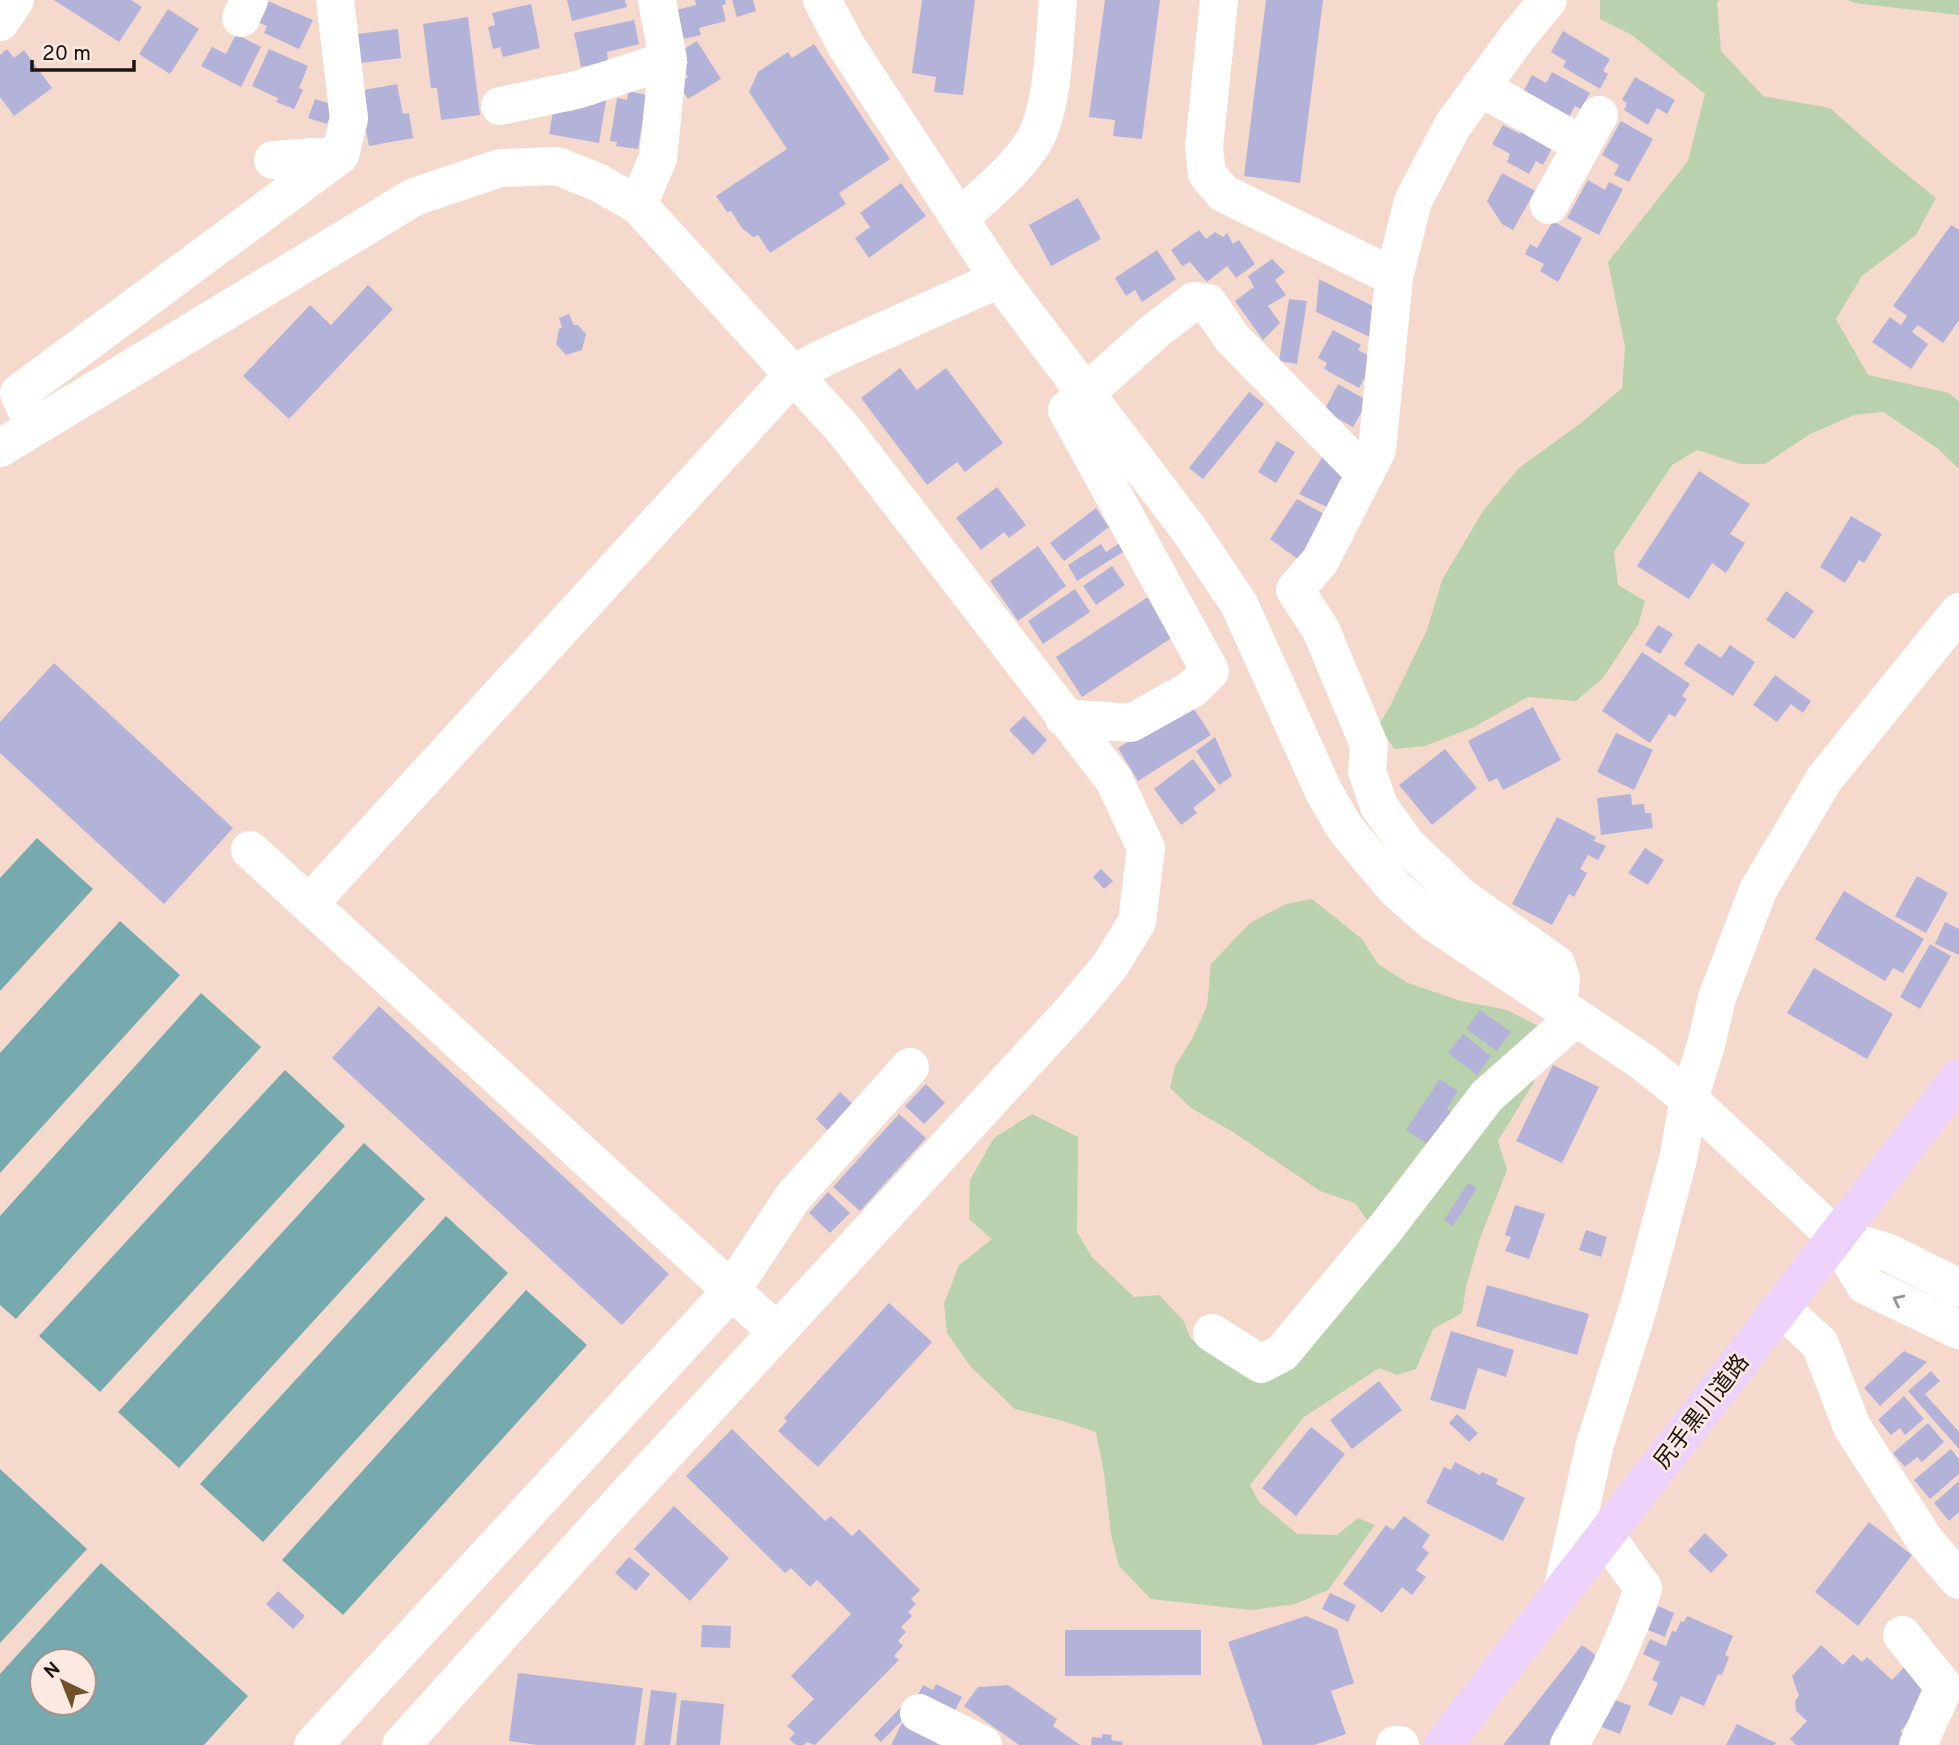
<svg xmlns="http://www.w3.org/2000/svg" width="1959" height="1745" font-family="Overpass,'Noto Sans JP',sans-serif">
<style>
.green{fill:#bad1ad}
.water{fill:#76aaaf;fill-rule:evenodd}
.building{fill:#b3b2d9}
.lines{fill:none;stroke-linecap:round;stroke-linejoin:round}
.minor{stroke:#fff;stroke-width:38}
.major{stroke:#edd2fc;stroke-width:38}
.oneway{stroke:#9a9593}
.labels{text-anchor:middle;stroke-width:5;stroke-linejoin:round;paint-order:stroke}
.street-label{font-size:23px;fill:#1e1410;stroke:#fbe9e2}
</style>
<rect width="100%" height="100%" fill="#f6d9cd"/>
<path class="green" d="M1600,0H1719L1717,3L1721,51L1763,96L1830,108L1890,161L1936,198L1916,235L1862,276L1836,319L1868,375L1949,393L1959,402V469L1937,448L1883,412L1854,415L1810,434L1765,464H1741L1697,450L1672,465L1614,552L1618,585L1645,601L1638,625L1603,678L1576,701L1528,697L1474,727L1425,746L1395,749L1378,726L1389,708L1427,630L1442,580L1483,511L1519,468L1581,423L1622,388L1625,347L1608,262L1688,161L1705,94L1632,35L1600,19Z
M1848,0H1959V15L1854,3Z
M1312,899L1362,939L1378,964L1408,983L1461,1001L1507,1010L1542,1028L1534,1082L1498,1141L1507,1170L1480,1238L1466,1287L1462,1313L1433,1329L1416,1369L1397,1375L1379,1368L1304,1417L1250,1485L1259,1502L1297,1534L1337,1535L1358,1518L1375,1525L1328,1590L1295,1604L1252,1610L1151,1599L1119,1566L1111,1534L1104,1473L1096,1432L1063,1421L1015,1409L971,1367L947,1333L944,1304L959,1265L992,1239L969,1219L970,1180L994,1138L1032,1114L1078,1137L1077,1232L1092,1257L1134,1297L1159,1295L1183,1320L1191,1339L1219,1359L1259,1371L1372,1227L1355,1203L1320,1191L1233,1132L1191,1108L1170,1088L1175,1066L1192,1039L1207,1006L1211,964L1250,923L1286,904Z"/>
<path class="water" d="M37,838L93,889L0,991V878Z
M120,921L180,975L0,1173V1053Z
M201,993L261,1047L16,1319L0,1305V1216Z
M285,1070L345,1126L100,1392L39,1336Z
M364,1143L425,1199L179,1468L118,1412Z
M446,1216L508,1273L263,1542L200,1484Z
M526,1290L587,1345L343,1615L282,1560Z
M0,1469L87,1549L0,1643Z
M101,1563L248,1696L204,1745H0V1674ZM42,1661H84V1703H42Z"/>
<path class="building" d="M54,0H131L142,7L119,42Z
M265,0L313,20L299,49L264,33L267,26L255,21Z
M567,0H625L627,7L572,21Z
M695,0H725L726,4L722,5L726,21L699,28L701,35L684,39L677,10L696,5Z
M732,0H753L756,11L737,17Z
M922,0H975L963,95L934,92L936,77L912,73Z
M1105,0H1160L1142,139L1113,136L1115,120L1089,117Z
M1266,0H1323L1300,183L1244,176Z
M531,4L540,48L503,57L500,47L493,49L488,27L495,25L492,13Z
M168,9L199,29L170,74L139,54Z
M468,17L480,115L441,120L437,88H431L423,24Z
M634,20L639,44L607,52L608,61L581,67L574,33Z
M398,29L401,58L361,63L357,34Z
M1563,31L1610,59L1603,71L1608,74L1600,89L1563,67L1566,61L1551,52Z
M236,34L261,47L241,87L201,66L212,47L226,54Z
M697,41L721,79L688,99L678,84L688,77L681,66L688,63L681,51Z
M814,44L890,159L839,193L846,204L770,253L758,235L753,237L742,228L731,211L727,212L716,196L787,149L749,92L758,72L788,52L792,58Z
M7,49L14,58L24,50L52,88L14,116L0,97V55Z
M269,49L308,66L299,88L303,90L294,109L276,102L278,98L252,86Z
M1552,72L1590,93L1581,109L1575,106L1569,117L1523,92L1532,75L1546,83Z
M1635,77L1675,100L1667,114L1657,108L1648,125L1624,110L1627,103L1622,100Z
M397,84L403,114L409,113L413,138L369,146L363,116L368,115L364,90Z
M628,91L647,95L638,149L616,146L617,142L610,141L617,98L627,100Z
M315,99L334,105L327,124L308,118Z
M595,99L606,101L599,143L549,134L553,112L560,113L561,109L572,111L573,107L583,103L595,105Z
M1621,121L1653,139L1629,182L1614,175L1619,165L1602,155Z
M1503,125L1520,134L1522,129L1553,147L1543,165L1536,161L1529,174L1507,162L1510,154L1492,144Z
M1502,173L1535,191L1513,230L1502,224L1487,201Z
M1588,180L1605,190L1609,182L1623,189L1599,235L1567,218Z
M901,183L926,216L869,258L855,238L870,227L860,213Z
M1078,198L1101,239L1051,266L1029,225Z
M1553,221L1582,238L1558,282L1540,271L1544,264L1525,254L1530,244L1537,248Z
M1951,225L1959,230V320L1943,343L1918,325L1912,332L1928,344L1911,369L1872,342L1890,317L1901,325L1907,316L1893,306Z
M1199,230L1206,239L1215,232L1223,237L1227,233L1233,244L1239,240L1255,264L1236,278L1227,266L1207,282L1190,262L1182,266L1171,250Z
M1157,250L1176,279L1142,302L1135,290L1126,296L1115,278Z
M1272,259L1285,272L1275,280L1286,295L1268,306L1280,323L1263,340L1235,301L1254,287L1248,276Z
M1319,279L1383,311L1370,337L1316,312Z
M368,285L393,309L289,419L243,376L310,305L331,325Z
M1289,299L1307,301L1297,364L1279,361Z
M569,314L574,325H578L586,334L582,350L566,355L556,344L559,329L562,327L559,318Z
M1333,330L1361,345L1358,350L1375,359L1359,388L1324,369L1327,363L1318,358Z
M900,368L917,390L946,368L1003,443L965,472L957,462L927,485L861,398Z
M1338,384L1368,401L1353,427L1324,411Z
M1249,392L1264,404L1203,479L1189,468Z
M1277,441L1295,452L1276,483L1258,472Z
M1323,456L1355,473L1340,513L1299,494Z
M1699,471L1750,504L1730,534L1745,543L1726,573L1712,563L1689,599L1637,566Z
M997,487L1026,525L1009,538L1004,532L981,550L956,518Z
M1297,499L1333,519L1302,562L1270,539Z
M1096,508L1109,527L1064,561L1050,543Z
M1851,516L1882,534L1864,563L1859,560L1845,583L1820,567Z
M1121,542L1126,550L1077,581L1068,565L1101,544L1106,552Z
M1038,546L1066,586L1018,621L990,581Z
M1112,566L1125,585L1096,605L1083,586Z
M1075,589L1090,612L1043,644L1028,621Z
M1786,591L1814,611L1794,639L1766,620Z
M1148,597L1173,637L1082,697L1056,657Z
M1658,625L1673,634L1660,654L1645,645Z
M1698,643L1721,658L1730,645L1755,662L1733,696L1684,664Z
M1642,652L1690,684L1682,696L1687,699L1675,717L1669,714L1650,743L1602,711Z
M54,663L233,828L164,904L0,753V722Z
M1775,675L1811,701L1803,713L1791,704L1777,722L1753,705Z
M1190,703L1211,735L1138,781L1118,748Z
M1533,707L1561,760L1503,790L1497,778L1489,782L1468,741Z
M1024,716L1047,740L1033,755L1009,730Z
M1616,733L1653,750L1634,790L1597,772Z
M1215,737L1232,776L1219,785L1196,751Z
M1445,749L1477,788L1432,825L1399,785Z
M1193,759L1216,790L1193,808L1197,813L1181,825L1154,789Z
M1631,794L1632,805L1644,804L1645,813H1651L1653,828L1601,835L1597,798Z
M1557,817L1596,837L1594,841L1606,846L1598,860L1588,855L1580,869L1587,873L1574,897L1569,894L1552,925L1512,904Z
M1645,848L1664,860L1648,885L1628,873Z
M1101,869L1113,881L1104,889L1093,877Z
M1917,876L1948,893L1926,933L1895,916Z
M1844,891L1924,939L1903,973L1893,968L1885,981L1815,939Z
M1945,922L1959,929V955L1935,944Z
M1930,944L1951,956L1920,1009L1900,997Z
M1814,968L1893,1014L1867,1059L1787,1013Z
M379,1006L669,1274L622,1325L332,1058Z
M1480,1010L1511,1032L1497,1051L1466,1029Z
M1463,1034L1491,1056L1477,1075L1448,1053Z
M1553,1065L1599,1087L1562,1163L1516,1141Z
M1440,1079L1458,1091L1447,1109L1452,1112L1430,1146L1406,1130Z
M926,1084L945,1103L924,1124L905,1106Z
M840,1092L858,1109L833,1136L816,1119Z
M899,1114L926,1138L860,1211L833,1187Z
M1468,1183L1477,1188L1453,1226L1444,1220Z
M828,1192L850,1213L830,1233L809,1213Z
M1515,1205L1545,1214L1529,1259L1505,1251L1511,1237L1505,1235Z
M1586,1230L1607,1237L1601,1257L1579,1250Z
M1487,1285L1589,1314L1577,1355L1476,1326Z
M889,1303L932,1342L818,1467L778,1431L787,1421L784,1418Z
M1451,1331L1514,1350L1506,1377L1478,1368L1465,1410L1430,1400Z
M1904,1351L1927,1362L1880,1406L1864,1388Z
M1931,1371L1940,1381L1925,1394L1959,1432V1449L1908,1391Z
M1379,1381L1402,1410L1352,1449L1330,1420Z
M1904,1396L1924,1419L1905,1435L1900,1428L1891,1435L1878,1420Z
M1457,1414L1478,1433L1469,1442L1449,1423Z
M1928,1423L1944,1442L1922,1462L1917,1457L1905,1467L1893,1453Z
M1311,1427L1345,1454L1296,1516L1262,1488Z
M732,1429L825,1521L831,1516L852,1536L859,1529L920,1590L911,1599L916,1604L908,1612L912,1616L901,1627L906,1632L898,1641L903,1646L894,1656L899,1660L815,1745L807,1742L804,1745H796L789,1739L795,1733L787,1726L814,1699L791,1676L851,1614L817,1580L810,1587L791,1568L785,1573L686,1476Z
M1951,1449L1959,1459V1474L1930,1499L1914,1480Z
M1455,1462L1480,1475L1482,1472L1498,1479L1496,1484L1525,1498L1503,1541L1426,1503L1444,1467L1451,1470Z
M1959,1481V1512L1949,1521L1934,1503Z
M674,1506L729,1558L690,1601L634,1549Z
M1404,1516L1430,1535L1422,1547L1429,1553L1416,1570L1426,1577L1412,1595L1402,1587L1382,1613L1343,1584L1386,1525L1393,1530Z
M1869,1522L1912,1555L1858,1626L1815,1592Z
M1705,1533L1728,1555L1711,1573L1688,1551Z
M629,1557L650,1574L636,1591L615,1573Z
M278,1591L305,1616L293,1629L266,1604Z
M1330,1593L1356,1605L1348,1622L1322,1609Z
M1658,1606L1674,1613L1665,1637L1648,1630Z
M1306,1616L1337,1629L1354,1683L1331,1691L1346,1734L1314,1745H1263L1228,1642Z
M1687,1616L1733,1636L1725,1655L1729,1657L1722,1675L1718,1674L1704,1706L1681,1696L1672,1715L1648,1705L1658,1683L1652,1680L1660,1662L1643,1654L1650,1639L1666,1646L1672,1631L1676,1632L1681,1621L1684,1622Z
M702,1625L731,1626L730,1648L701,1647Z
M1065,1630H1201V1675L1065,1676Z
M1582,1645L1605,1662L1556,1745H1503Z
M1821,1645L1843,1665L1853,1654L1862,1662L1867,1657L1892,1680L1908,1663L1932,1686L1915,1704L1920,1710L1900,1731L1912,1743L1910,1745H1796L1790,1739L1807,1721L1796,1711L1795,1701L1799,1696L1792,1676Z
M518,1673L643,1688L635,1745H538L509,1741Z
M936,1684L962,1697L953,1714L918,1695L923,1685L933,1690Z
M1008,1685L1057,1719L1053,1726L1080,1745H1019L964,1706L978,1687Z
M651,1690L677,1693L670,1745H644Z
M1610,1698L1631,1706L1620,1734L1599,1726Z
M681,1700L724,1704L720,1745H676Z
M907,1701L914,1708L881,1742L874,1735Z
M902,1723L948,1745H891Z
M1737,1724L1776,1743L1774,1745H1726Z
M1102,1734L1112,1735L1111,1740L1123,1742L1122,1745H1091L1092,1737L1102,1738Z"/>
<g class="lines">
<path class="minor" d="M822,0L847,47L999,279L1190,531L1239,604L1324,792L1345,828L1366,854L1395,888L1432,921L1643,1062L1689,1099L1836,1237L1865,1285L1959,1330
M1219,0L1204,147L1207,174L1223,193L1394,277
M1548,0L1519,35L1453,125L1413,201L1394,277L1377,450L1320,561L1295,590L1321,630L1369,745L1367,771L1379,806L1407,845L1460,896L1556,964L1561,979L1558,1004
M241,18L249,0
M0,22L15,0
M1480,87L1582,145
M500,106L577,90L668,60
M273,160L340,155
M638,205L658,158L668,60L657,0
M1549,205L1599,115
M960,218C984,195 1014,172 1032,144C1054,111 1054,40 1058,0
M34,427L19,393L340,155L349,119L335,0
M0,448L414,197L500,168L557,166L597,182L638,205L844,430L1114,780L1146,848L1137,922L1109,967L1072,1011L606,1518L401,1745
M1064,718L1131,723L1192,689L1210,671L1067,410L1155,331L1194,301L1208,303L1232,338L1365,474
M250,850L777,1332
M309,904L794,374L823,358L999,279
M1836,1237L1889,1253L1959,1288
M1781,1308L1820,1344L1852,1427L1926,1542L1959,1580
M1212,1333L1261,1364L1282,1353L1385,1229L1487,1096L1576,1017
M1562,1591L1595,1444L1639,1305L1678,1159L1689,1099L1706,1045L1717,998L1758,890L1825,778L1959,612
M1902,1635L1944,1687L1918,1745
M919,1713L983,1745
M313,1745L731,1291L793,1197L910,1067
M1395,1745H1400
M1569,1745C1599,1694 1625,1644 1643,1588L1605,1535"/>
<path class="major" d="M1443,1745L1959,1078"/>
</g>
<defs><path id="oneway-chevron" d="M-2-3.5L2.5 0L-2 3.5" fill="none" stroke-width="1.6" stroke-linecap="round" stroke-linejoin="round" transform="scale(1.75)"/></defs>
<use class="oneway" href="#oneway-chevron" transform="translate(1898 1300) rotate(-154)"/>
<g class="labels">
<g class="street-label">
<text transform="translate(1701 1411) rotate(-52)" y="8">尻手黒川道路</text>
</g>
</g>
<g transform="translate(63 1682) rotate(317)"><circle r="33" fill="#fbe9e2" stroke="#a3948e" stroke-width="2"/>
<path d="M0-5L12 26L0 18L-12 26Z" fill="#725128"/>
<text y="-10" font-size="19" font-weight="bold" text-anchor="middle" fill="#1e1410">N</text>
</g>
<path d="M32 60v10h102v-10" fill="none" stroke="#1e1410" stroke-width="3.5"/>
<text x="42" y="60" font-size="21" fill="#1e1410" stroke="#fbe9e2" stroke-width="5" paint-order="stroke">20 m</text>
</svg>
